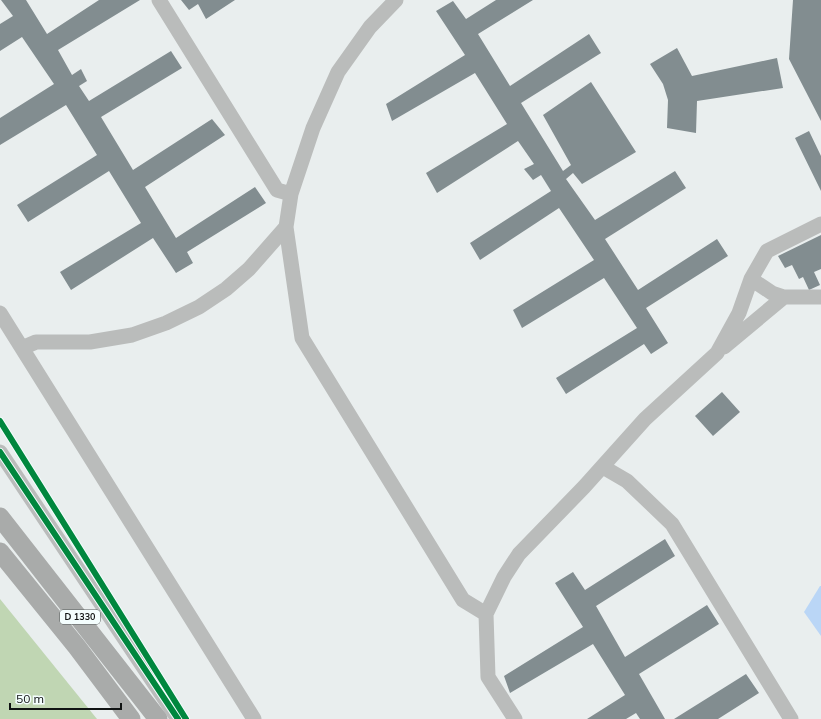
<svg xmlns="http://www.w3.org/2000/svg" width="821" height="719" font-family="Mulish,sans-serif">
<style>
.forest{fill:#c0d6b3}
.water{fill:#bad6f6}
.building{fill:#828d90}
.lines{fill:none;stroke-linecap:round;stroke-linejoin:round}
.minor{stroke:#babcbb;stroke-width:15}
.major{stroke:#a9abaa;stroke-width:19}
.cycleway-casing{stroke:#f4fefe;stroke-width:8}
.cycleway{stroke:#00873e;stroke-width:6}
.labels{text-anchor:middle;stroke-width:4;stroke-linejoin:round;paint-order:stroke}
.shield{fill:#f4fefe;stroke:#545a5a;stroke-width:1}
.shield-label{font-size:9px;font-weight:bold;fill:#101313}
</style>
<rect width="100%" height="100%" fill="#e9eeee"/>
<path class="forest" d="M0,599L97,719H0Z"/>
<path class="water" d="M820,586H821V636L804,612Z"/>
<path class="building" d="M1,0H26L47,34L99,0H140L58,50L72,75L81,69L87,81L79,86L89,101L171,51L182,68L101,117L133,170L212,119L225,135L145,187L176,238L255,187L266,203L187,252L193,263L176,273L153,238L71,290L60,272L141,223L109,171L28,222L17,205L97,155L66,105L0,145V118L54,84L22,37L0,51V24L13,16Z
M181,0H235L206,19L198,4L189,10Z
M496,0H533L478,34L510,86L589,34L601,53L521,103L563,171L571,165L543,115L591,82L636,152L582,184L573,173L566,179L595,220L675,171L686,188L605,239L638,290L717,239L728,256L646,308L668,343L651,354L644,344L566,394L556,378L637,328L604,278L522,328L513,310L594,260L559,208L480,260L470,243L551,191L541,175L533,180L524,169L534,164L518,141L437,193L426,173L507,124L475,73L392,121L386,104L465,55L436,11L453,1L466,19Z
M793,0H821V121L789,59Z
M677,48L692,76L777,58L783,88L697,101L696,133L667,128L668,100L663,84L650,64Z
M809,131L821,156V191L795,138Z
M821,235V269L814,272L820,285L809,290L803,277L799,279L792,265L785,268L778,256Z
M722,392L740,412L713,436L695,416Z
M665,539L675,556L596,606L625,657L707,605L719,624L639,674L665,719H640L636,713L626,719H587L625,695L593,644L510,693L504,676L583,627L555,583L573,572L585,590Z
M746,674L759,693L718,719H674Z"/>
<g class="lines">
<path class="minor" d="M159,0L277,190L291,194
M396,0L370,27L338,72L313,128L291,194L286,227L302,338L463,600L486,614
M751,279L772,293L784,297
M0,313L254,719
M724,347L784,297H821
M22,348L36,342H90L132,335L166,323L199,307L226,289L249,269L286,227
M0,452L178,719
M603,467L627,481L672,524L791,719
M515,719L488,677L486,614L504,577L519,554L584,487L645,419L717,353L739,313L751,279L767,251L821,224"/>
<path class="major" d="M0,517L158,719
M0,552L77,647L131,719"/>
<defs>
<path id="cycleway" d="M0,421L186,719
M0,452L178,719"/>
</defs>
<use href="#cycleway" class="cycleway-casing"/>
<use href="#cycleway" class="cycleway"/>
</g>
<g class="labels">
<rect class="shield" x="60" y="610" width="40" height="14" rx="3"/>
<g class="shield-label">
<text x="80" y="620">D 1330</text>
</g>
</g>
<path d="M10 703v6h111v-6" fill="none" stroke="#101313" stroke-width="2"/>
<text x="16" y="703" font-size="12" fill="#101313" stroke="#f4fefe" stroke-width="3" paint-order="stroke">50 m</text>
</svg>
